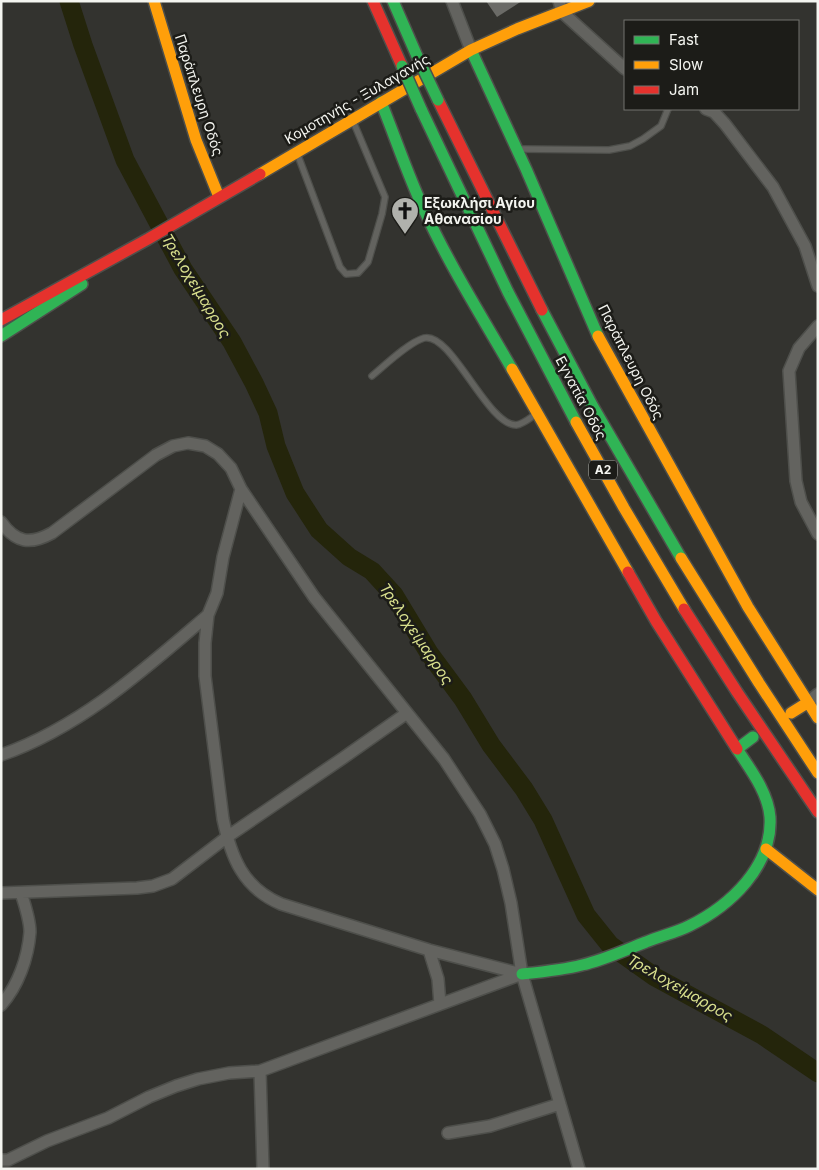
<svg xmlns="http://www.w3.org/2000/svg" width="819" height="1170" font-family="Inter,sans-serif">
<style>
.lines{fill:none;stroke-linecap:round;stroke-linejoin:round}
.river{stroke:#24250b;stroke-width:19}
.building{fill:#6b6b67}
.lane-casing{stroke:#4e4f4b;stroke-width:8}
.street-casing{stroke:#4e4f4b;stroke-width:14}
.fast-casing{stroke:#4e4f4b;stroke-width:14}
.slow-casing{stroke:#4e4f4b;stroke-width:14}
.jam-casing{stroke:#4e4f4b;stroke-width:14}
.lane{stroke:#63635f;stroke-width:5.5}
.street{stroke:#63635f;stroke-width:11}
.fast{stroke:#30b455;stroke-width:11}
.slow{stroke:#ff9f0a;stroke-width:11}
.jam{stroke:#e5322d;stroke-width:11}
.fast-bridge-casing{stroke:#4e4f4b;stroke-width:14;stroke-linecap:butt}
.fast-bridge{stroke:#30b455;stroke-width:11}
.labels{text-anchor:middle;stroke-width:5;stroke-linejoin:round;paint-order:stroke}
.shield{fill:#1c1c18;stroke:#b3b4af;stroke-width:1}
.shield-label{font-size:12px;font-weight:bold;fill:#f4f5f0}
.street-label{font-size:14px;fill:#f4f5f0;stroke:#1c1c18}
.poi-label{font-size:14px;font-weight:bold;fill:#f4f5f0;stroke:#1c1c18;text-anchor:start}
.water-label{font-size:15px;font-style:italic;fill:#d9e08d;stroke:#1c1c18}
</style>
<rect width="100%" height="100%" fill="#33332f"/>
<g class="lines">
<path class="river" d="M69,1L83,45L125,160L183,269L232,342L254,383L268,413L276,446L295,493L319,530L349,557L372,571L394,595L429,653L463,699L491,745L524,789L543,820L586,915L610,945L655,977L762,1035L818,1073"/>
</g>
<path class="building" d="M486,1H522L497,17Z"/>
<g class="lines">
<defs>
<path id="lane" d="M519,149L609,150L630,146L643,139L661,126L668,109
M297,153L340,267L346,274L358,273L368,262L382,214L385,197L353,121
M372,376C384,366 409,342 424,338C451,331 487,425 516,425C523,424 530,418 536,414"/>
<path id="street" d="M452,1L471,50
M559,1L562,12L625,69
M706,109L714,112L725,124L773,187L805,246L818,286
M818,326L799,348L789,371L796,481L801,502L818,534
M241,489L223,557L217,593L208,615L205,643V676L223,819C231,857 243,888 281,904L429,950L522,974
M1,522C16,543 30,545 52,533L156,455L173,446L188,443L205,446L218,454L231,468L241,489L314,597L444,759L480,814L495,844L503,869L511,903L522,974L579,1169
M807,703L818,694
M1,755C81,727 145,669 208,615
M1,893L137,888L153,886L172,879L227,837L343,758L407,713
M429,950L438,979L440,1004
M1,1005C18,986 28,958 30,932C30,920 25,905 21,893
M260,1071L263,1169
M448,1133L490,1126L560,1104
M1,1160H8L47,1141L108,1118L149,1097L176,1086L198,1079L229,1073L260,1071L522,974"/>
<path id="fast" d="M393,1L417,56
M471,50L526,169L598,336
M381,102C396,139 408,176 425,212C450,266 482,317 512,369
M421,109L508,292L576,422
M542,310L592,405L681,558
M1,336L82,284
M522,974C542,972 563,970 582,965C604,960 625,950 646,942C660,936 675,933 689,926C730,906 773,866 770,817C768,792 750,769 737,749L753,737"/>
<path id="slow" d="M154,1L196,140L219,197
M260,174L471,50L517,29L589,1
M598,336L748,607L818,718
M512,369L628,572
M576,422L624,508L684,609
M681,558L759,683L818,773
M791,713L807,703
M766,849L818,890"/>
<path id="jam" d="M373,1L402,66
M438,100L542,310
M1,320L148,239L260,174
M628,572L656,621L737,749
M684,609L737,692L818,812"/>
</defs>
<use href="#lane" class="lane-casing"/>
<use href="#street" class="street-casing"/>
<use href="#fast" class="fast-casing"/>
<use href="#slow" class="slow-casing"/>
<use href="#jam" class="jam-casing"/>
<use href="#lane" class="lane"/>
<use href="#street" class="street"/>
<use href="#fast" class="fast"/>
<use href="#slow" class="slow"/>
<use href="#jam" class="jam"/>
<defs>
<path id="fast-bridge" d="M417,56L438,100
M402,66L421,109"/>
</defs>
<use href="#fast-bridge" class="fast-bridge-casing"/>
<use href="#fast-bridge" class="fast-bridge"/>
</g>
<defs>
<symbol id="church-pin" viewBox="-11 -11 22 30"><path d="M0 17L-7.5 6A9.5 9.5 0 1 1 7.5 6Z" fill="#b0b1ac" stroke="#1c1c18"/><path d="M-1.2-6h2.4v3.5h3.3v2.4h-3.3V6h-2.4V-.1h-3.3v-2.4h3.3Z" fill="#111"/></symbol>
</defs>
<g fill-rule="evenodd">
<use href="#church-pin" x="389" y="195" width="32" height="43"/>
</g>
<g class="labels">
<rect class="shield" x="589" y="460.5" width="28" height="19" rx="4"/>
<g class="shield-label">
<text x="603" y="474">Α2</text>
</g>
<g class="street-label">
<text transform="translate(199 95) rotate(72)" y="5">Παράπλευρη Οδός</text>
<text transform="translate(357 99) rotate(-30)" y="5">Κομοτηνής - Ξυλαγανής</text>
<text transform="translate(631 362) rotate(63)" y="5">Παράπλευρη Οδός</text>
<text transform="translate(581 398) rotate(62)" y="5">Εγνατία Οδός</text>
</g>
<g class="poi-label">
<text x="424" y="208">Εξωκλήσι Αγίου<tspan x="424" dy="16">Αθανασίου</tspan></text>
</g>
<g class="water-label">
<text transform="translate(196 286) rotate(59)" y="5">Τρελοχείμαρρος</text>
<text transform="translate(416 634) rotate(56)" y="5">Τρελοχείμαρρος</text>
<text transform="translate(680 988) rotate(30)" y="5">Τρελοχείμαρρος</text>
</g>
</g>
<rect width="819" height="1170" fill="none" stroke="#f4f5f0" stroke-width="5"/>
<rect x="624" y="20" width="175" height="90" fill="#1c1c18" stroke="#72736e"/>
<rect x="634" y="36" width="25" height="8" fill="#30b455" stroke="#72736e"/>
<text x="669" y="45" font-size="15" fill="#f4f5f0">Fast</text>
<rect x="634" y="61" width="25" height="8" fill="#ff9f0a" stroke="#72736e"/>
<text x="669" y="70" font-size="15" fill="#f4f5f0">Slow</text>
<rect x="634" y="86" width="25" height="8" fill="#e5322d" stroke="#72736e"/>
<text x="669" y="95" font-size="15" fill="#f4f5f0">Jam</text>
</svg>
